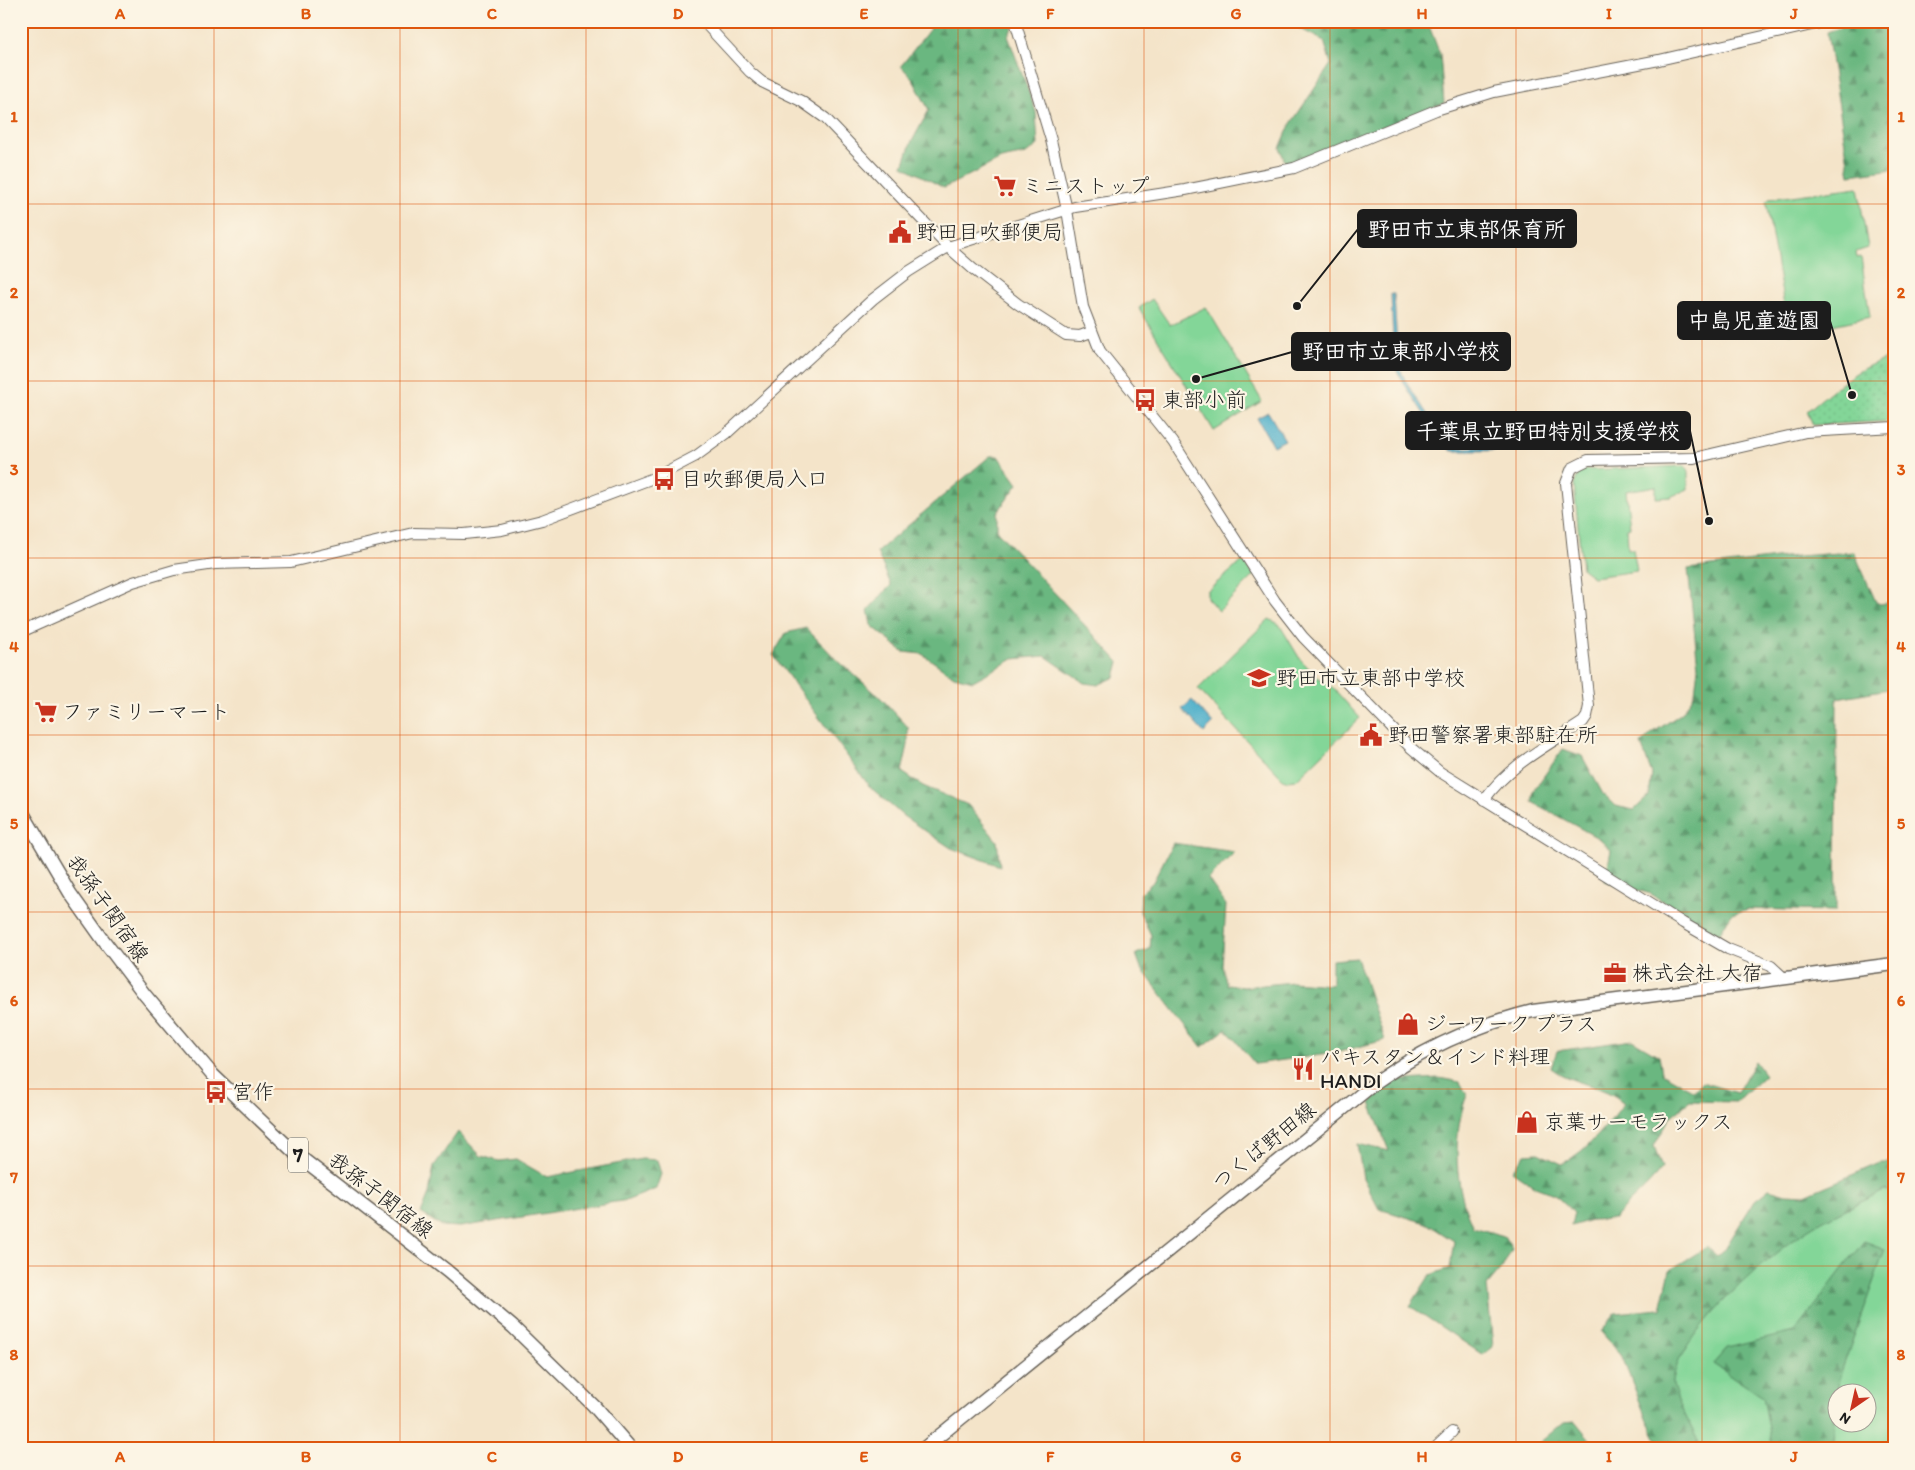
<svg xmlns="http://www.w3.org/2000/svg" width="1915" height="1470" font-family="Itim,'Klee One',sans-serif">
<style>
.grass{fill:#83d698;stroke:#50795a;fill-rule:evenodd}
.forest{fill:url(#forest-firs);stroke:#436a4e}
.park{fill:url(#park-dots);stroke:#50795a}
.water{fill:#4aadc9;stroke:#336472}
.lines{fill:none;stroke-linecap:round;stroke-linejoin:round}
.tertiary-casing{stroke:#686259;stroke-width:12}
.primary-casing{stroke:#686259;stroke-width:15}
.tertiary{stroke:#fff;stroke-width:10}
.primary{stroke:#fff;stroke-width:12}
.grid{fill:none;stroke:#de560d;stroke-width:1;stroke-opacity:0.55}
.labels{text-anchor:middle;stroke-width:4.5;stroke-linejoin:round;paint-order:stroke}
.shield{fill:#fcf5e5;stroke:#5f5d58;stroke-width:1}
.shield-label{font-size:20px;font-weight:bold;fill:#1c1c1c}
.poi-label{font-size:21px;fill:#1c1c1c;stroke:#fcf5e5;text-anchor:start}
.street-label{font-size:21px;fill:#1c1c1c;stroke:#fcf5e5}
.leader{fill:none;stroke:#1c1c1c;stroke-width:2}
.callout-dot{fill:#1c1c1c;stroke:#fcf5e5;stroke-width:2}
.callout{fill:#1c1c1c;stroke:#1c1c1c;stroke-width:2}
.callout-label{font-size:22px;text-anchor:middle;font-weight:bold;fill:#fff}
.neatline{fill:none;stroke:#de560d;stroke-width:2}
.grid-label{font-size:16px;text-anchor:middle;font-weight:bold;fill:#de560d}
</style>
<defs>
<pattern id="forest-firs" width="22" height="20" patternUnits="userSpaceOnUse" patternTransform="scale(1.25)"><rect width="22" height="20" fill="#6ab780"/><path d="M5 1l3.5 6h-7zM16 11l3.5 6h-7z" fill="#569468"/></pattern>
<pattern id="park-dots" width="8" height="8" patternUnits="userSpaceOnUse" patternTransform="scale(1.25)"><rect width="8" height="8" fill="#83d698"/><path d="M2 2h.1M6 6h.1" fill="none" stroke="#71b782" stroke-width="1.8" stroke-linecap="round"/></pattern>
</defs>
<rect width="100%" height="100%" fill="#fcf5e5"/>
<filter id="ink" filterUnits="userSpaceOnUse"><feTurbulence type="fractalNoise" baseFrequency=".02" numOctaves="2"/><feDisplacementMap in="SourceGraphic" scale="10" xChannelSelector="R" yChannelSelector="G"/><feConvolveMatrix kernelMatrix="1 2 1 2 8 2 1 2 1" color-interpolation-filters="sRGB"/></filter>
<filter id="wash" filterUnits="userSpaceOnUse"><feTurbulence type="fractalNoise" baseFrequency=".0096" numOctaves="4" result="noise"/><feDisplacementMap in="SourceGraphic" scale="20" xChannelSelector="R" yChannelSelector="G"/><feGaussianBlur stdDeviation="1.12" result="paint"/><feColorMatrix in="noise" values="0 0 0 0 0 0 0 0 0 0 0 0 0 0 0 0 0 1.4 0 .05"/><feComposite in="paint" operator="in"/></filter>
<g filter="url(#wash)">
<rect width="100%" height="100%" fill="#f4e4c9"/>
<path class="grass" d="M1858,187L1868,248L1856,252L1857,258L1861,257L1870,317L1789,334L1766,202L1769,199Z
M1152,299L1170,325L1206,307L1262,401L1214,431L1139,308Z
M1685,466L1688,472V489L1670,497L1656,498V486L1626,491L1630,527L1627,528L1628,549H1633L1637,571L1593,577L1582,569L1574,484L1579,473L1585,470Z
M1244,560L1254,576L1219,611L1207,598V591Z
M1269,619L1279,624L1300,659L1318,678L1333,688L1360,718L1296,780L1287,781L1282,778L1198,689Z
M1894,1186V1449H1671L1625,1363L1838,1191ZM1838,1392H1868V1422H1838Z"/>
<path class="forest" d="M936,21H1016L1008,36L1036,112L1038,145L1026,154L1001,159L944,188L903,166L911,143L929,110L912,78L901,66Z
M1120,21H1427L1440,54L1444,103L1286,165L1280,148L1290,125L1331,64L1324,41L1289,23L1142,26Z
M1862,21H1894V169L1850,175L1827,32Z
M990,456H998L1018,484L997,513V531L1119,662L1115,677L1098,685L1085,683L1045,656L1013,659L973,681L954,676L922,654L903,652L871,625L868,610L891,585L877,552Z
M1854,552L1876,602L1880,604L1892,602L1894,688L1837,698L1836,911L1748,909L1732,914L1718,935L1651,894L1605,881L1611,850L1598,838L1532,802L1534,790L1563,749L1582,756L1603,794L1615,806L1634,810L1649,796L1652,774L1641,744L1651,734L1682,713L1695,693L1698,667L1688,569L1784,557Z
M806,628L836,659L882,699L908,727V745L902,772L923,786L968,805L997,841L1000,866L951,848L903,816L870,787L773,655L786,633Z
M1173,843L1235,852L1208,879L1226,905L1222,966L1227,985L1244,987L1292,982L1332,985V960L1357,958L1385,1040L1335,1053L1255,1064L1226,1029L1202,1047L1141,968L1136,954L1150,949L1151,935L1140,912L1141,893L1153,882Z
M1632,1040L1659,1056L1662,1073L1694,1091L1702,1082L1737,1093L1755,1061L1765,1075L1736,1102L1690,1101L1670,1117L1654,1146L1662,1168C1648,1187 1629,1201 1614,1219L1591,1220L1571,1226L1574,1213L1554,1194L1535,1187L1512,1171L1525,1154L1538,1153L1562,1164C1589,1149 1606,1127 1624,1103C1604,1084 1572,1085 1551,1068L1557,1051Z
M1439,1078L1460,1082L1467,1095C1452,1134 1454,1189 1473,1227L1504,1236L1512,1249L1502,1268L1487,1286L1493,1347L1483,1355L1410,1306L1430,1275L1450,1268L1454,1241L1426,1223L1379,1209L1363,1178L1357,1144L1389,1151L1370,1103L1389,1081Z
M458,1132L481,1156L499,1161L516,1159L547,1177L642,1159L657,1160L661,1174L656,1189L628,1200L460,1227L441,1226L421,1213L429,1193L434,1166Z
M1880,1163H1894V1196L1886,1190C1859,1204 1829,1215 1804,1232C1766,1258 1675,1336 1673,1383C1672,1392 1697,1438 1702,1449H1662L1647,1420L1621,1354L1601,1332L1615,1313L1661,1309L1670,1270L1707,1247L1717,1256L1724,1250L1755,1200L1769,1189L1786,1194L1805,1195Z
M1864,1241L1885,1249L1839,1378L1832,1449H1773L1763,1397L1713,1364L1727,1348L1794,1332Z
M1575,1421L1598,1449H1532L1564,1422Z"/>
<path class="park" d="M1894,357V421L1813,425L1807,411C1833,390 1860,364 1894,357Z"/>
<path class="water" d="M1391,294H1394L1398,364L1405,380L1446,443L1452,448L1562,447L1575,448L1578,452L1562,450L1452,451L1444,445L1403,382L1394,365Z
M1268,412L1285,440L1273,446L1257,418Z
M1192,700L1213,724L1204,733L1182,709Z"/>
</g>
<g filter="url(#ink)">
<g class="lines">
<defs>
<path id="tertiary" d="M703,21L750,72L762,82L801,101L825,118L948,247L973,269L1018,304L1066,335L1080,336L1091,332
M1015,21L1051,140L1067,210L1083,307L1100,351L1173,442L1275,601L1303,637L1410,747L1440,772L1683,923L1728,949L1771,966L1785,979
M21,632L133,582L174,570L215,564L291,562L413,533L464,534L502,530L542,520L656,477L696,456L726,434L873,299L908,272L948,247L1075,207L1185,190L1294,168L1436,110L1494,92L1659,60L1829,21
M1484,800C1510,764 1547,746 1583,722L1587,716L1589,706L1566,483L1572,468L1588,460L1694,458L1806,432L1894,427
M1434,1449L1452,1432"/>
<path id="primary" d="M21,810L70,893L104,941L145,995L213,1075L295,1153L447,1271L513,1327L594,1406L631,1449
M923,1449L1375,1083C1424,1048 1476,1025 1533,1011L1894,964"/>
</defs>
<use href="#tertiary" class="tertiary-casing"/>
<use href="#primary" class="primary-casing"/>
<use href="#tertiary" class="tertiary"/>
<use href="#primary" class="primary"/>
</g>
</g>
<path class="grid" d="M214,21V1449M400,21V1449M586,21V1449M772,21V1449M958,21V1449M1144,21V1449M1330,21V1449M1516,21V1449M1702,21V1449M21,204H1894M21,381H1894M21,558H1894M21,735H1894M21,912H1894M21,1089H1894M21,1266H1894"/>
<defs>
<symbol id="supermarket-bare" viewBox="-9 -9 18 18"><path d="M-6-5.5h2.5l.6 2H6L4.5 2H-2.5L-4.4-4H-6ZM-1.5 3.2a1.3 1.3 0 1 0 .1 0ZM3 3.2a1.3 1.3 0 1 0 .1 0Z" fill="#c8321e" stroke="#fcf5e5" stroke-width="2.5" paint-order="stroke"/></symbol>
<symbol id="civic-bare" viewBox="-9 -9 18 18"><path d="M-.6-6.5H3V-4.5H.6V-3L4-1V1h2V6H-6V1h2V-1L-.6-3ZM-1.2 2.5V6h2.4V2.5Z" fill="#c8321e" stroke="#fcf5e5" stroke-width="2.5" paint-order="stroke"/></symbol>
<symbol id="bus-bare" viewBox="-9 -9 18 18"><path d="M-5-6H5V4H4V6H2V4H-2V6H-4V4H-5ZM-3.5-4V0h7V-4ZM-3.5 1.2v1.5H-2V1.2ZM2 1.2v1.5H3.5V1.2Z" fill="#c8321e" stroke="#fcf5e5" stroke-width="2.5" paint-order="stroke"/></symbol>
<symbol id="school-bare" viewBox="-9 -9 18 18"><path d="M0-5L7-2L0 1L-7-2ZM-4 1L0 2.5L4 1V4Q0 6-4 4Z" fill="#c8321e" stroke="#fcf5e5" stroke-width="2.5" paint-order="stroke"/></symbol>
<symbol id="office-bare" viewBox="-9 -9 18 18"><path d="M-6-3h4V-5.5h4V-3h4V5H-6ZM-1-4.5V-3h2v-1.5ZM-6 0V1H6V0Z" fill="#c8321e" stroke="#fcf5e5" stroke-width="2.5" paint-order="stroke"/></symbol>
<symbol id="shop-bare" viewBox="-9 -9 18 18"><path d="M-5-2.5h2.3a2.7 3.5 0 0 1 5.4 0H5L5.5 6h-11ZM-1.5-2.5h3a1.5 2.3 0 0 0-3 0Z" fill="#c8321e" stroke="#fcf5e5" stroke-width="2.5" paint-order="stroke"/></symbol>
<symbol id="restaurant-bare" viewBox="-9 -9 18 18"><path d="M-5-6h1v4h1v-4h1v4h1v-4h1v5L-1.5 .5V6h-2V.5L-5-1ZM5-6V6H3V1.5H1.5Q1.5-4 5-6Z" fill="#c8321e" stroke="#fcf5e5" stroke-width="2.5" paint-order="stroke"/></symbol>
</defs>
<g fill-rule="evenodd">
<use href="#supermarket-bare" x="989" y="170" width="32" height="32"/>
<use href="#civic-bare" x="884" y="216" width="32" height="32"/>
<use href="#bus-bare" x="1129" y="384" width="32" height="32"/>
<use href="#bus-bare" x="648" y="463" width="32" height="32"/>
<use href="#school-bare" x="1243" y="662" width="32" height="32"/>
<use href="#supermarket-bare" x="30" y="696" width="32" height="32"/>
<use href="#civic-bare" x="1355" y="719" width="32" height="32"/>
<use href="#office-bare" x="1599" y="957" width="32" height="32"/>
<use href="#shop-bare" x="1392" y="1008" width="32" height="32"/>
<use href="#restaurant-bare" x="1287" y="1053" width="32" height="32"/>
<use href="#bus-bare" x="200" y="1076" width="32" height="32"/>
<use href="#shop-bare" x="1511" y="1106" width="32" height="32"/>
</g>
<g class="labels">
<rect class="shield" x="288" y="1137.5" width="20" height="35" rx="4"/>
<g class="shield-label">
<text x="298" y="1162">7</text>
</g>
<g class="poi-label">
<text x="1022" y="193">ミニストップ</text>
<text x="916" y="239">野田目吹郵便局</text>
<text x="1162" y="407">東部小前</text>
<text x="681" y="486">目吹郵便局入口</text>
<text x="1276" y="685">野田市立東部中学校</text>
<text x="62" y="719">ファミリーマート</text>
<text x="1388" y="742">野田警察署東部駐在所</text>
<text x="1632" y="980">株式会社 大宿</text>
<text x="1425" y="1031">ジーワーク プラス</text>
<text x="1320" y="1064">パキスタン＆インド料理<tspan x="1320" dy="24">HANDI</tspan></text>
<text x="232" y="1099">宮作</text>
<text x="1544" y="1129">京葉サーモラックス</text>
</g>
<g class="street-label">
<text transform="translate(108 908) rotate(55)" y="7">我孫子関宿線</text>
<text transform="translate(1264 1146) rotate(-39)" y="7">つくば野田線</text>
<text transform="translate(381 1195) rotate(38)" y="7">我孫子関宿線</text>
</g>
</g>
<path class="leader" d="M1297 306L1358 229M1852 395L1830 321M1196 379L1292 352M1709 521L1690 431"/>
<g class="callout-dot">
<circle cx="1297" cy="306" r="5"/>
<circle cx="1852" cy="395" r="5"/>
<circle cx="1196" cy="379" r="5"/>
<circle cx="1709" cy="521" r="5"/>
</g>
<g class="callout">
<rect x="1358" y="210" width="218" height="37" rx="5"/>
<rect x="1678" y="302" width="152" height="37" rx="5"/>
<rect x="1292" y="333" width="218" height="37" rx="5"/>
<rect x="1406" y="412" width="284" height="37" rx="5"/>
</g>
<g class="callout-label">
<text x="1467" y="237">野田市立東部保育所</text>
<text x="1754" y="328">中島児童遊園</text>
<text x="1401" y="359">野田市立東部小学校</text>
<text x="1548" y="439">千葉県立野田特別支援学校</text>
</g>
<rect width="1915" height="1470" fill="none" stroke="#fcf5e5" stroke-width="55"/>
<g transform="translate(1852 1408) rotate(214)"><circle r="24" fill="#fcf5e5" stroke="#a29e95"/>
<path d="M0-4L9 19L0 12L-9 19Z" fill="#c8321e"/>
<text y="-8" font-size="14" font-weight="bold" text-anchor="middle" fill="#1c1c1c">N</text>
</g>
<rect x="28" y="28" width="1860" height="1414" class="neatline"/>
<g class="grid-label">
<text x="120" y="19">A</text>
<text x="306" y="19">B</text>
<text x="492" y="19">C</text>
<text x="678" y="19">D</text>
<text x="864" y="19">E</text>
<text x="1050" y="19">F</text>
<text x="1236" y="19">G</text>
<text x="1422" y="19">H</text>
<text x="1609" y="19">I</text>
<text x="1794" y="19">J</text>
<text x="14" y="122">1</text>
<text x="1901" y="122">1</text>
<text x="14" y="298">2</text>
<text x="1901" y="298">2</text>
<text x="14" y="475">3</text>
<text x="1901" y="475">3</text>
<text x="14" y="652">4</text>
<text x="1901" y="652">4</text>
<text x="14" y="829">5</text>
<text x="1901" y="829">5</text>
<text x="14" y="1006">6</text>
<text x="1901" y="1006">6</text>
<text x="14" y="1183">7</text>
<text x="1901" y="1183">7</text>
<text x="14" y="1360">8</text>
<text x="1901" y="1360">8</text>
<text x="120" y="1462">A</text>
<text x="306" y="1462">B</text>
<text x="492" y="1462">C</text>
<text x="678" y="1462">D</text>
<text x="864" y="1462">E</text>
<text x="1050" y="1462">F</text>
<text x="1236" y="1462">G</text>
<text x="1422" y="1462">H</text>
<text x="1609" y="1462">I</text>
<text x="1794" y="1462">J</text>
</g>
</svg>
